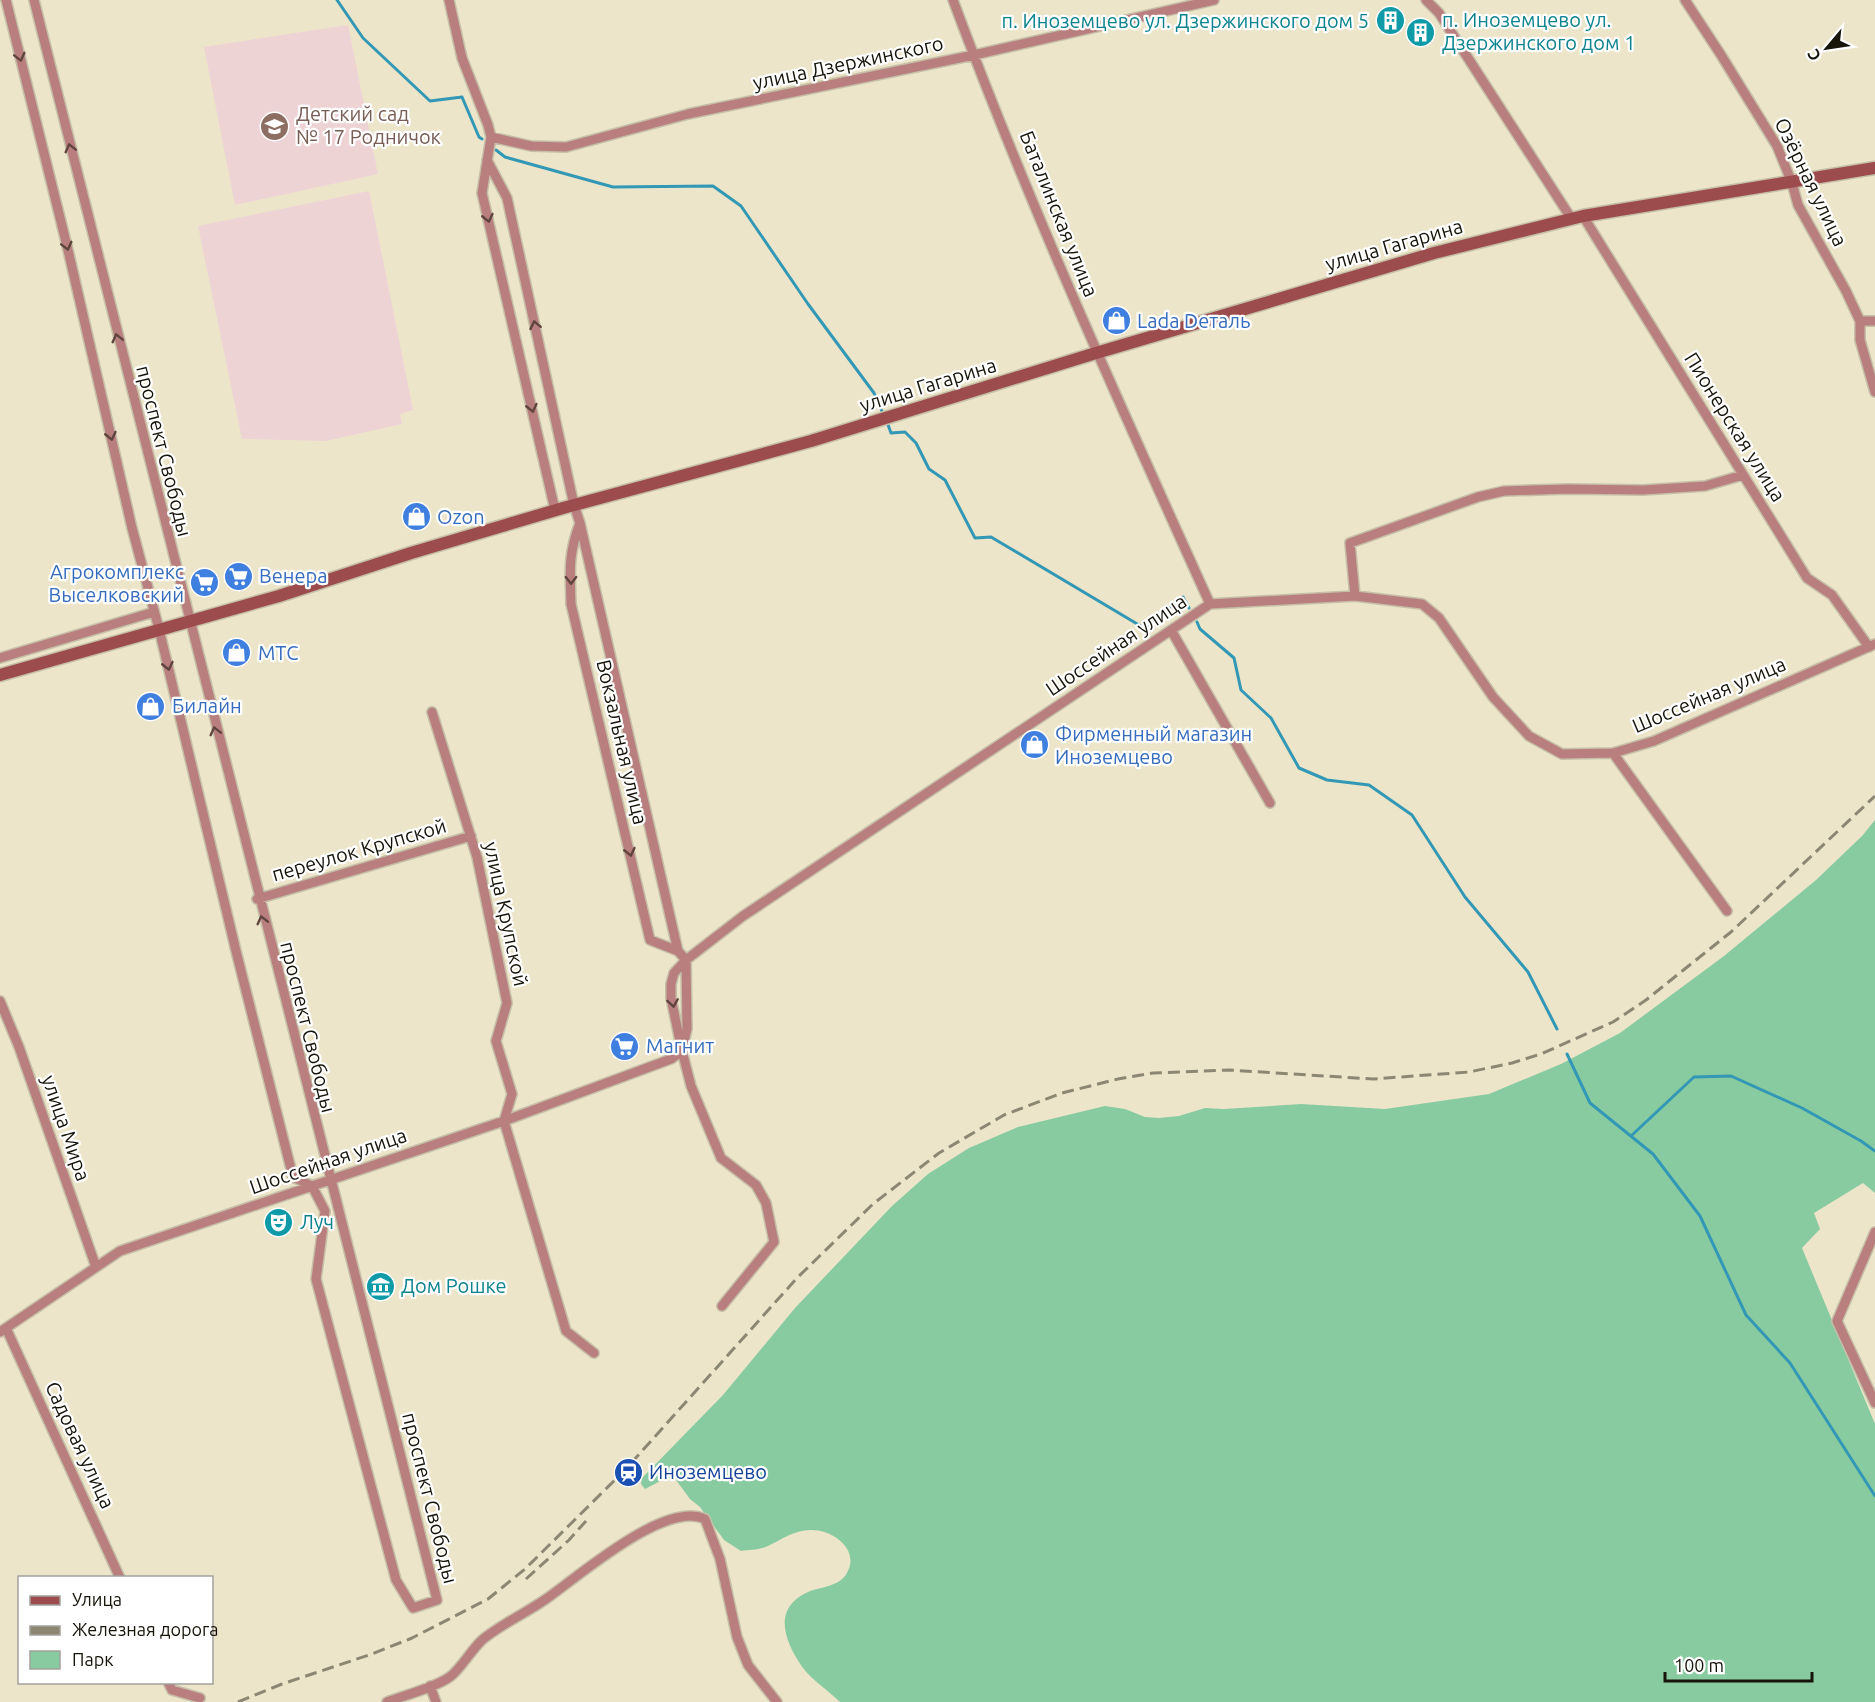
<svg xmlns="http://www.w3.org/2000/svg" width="1875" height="1702" font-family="Ubuntu,sans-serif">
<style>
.education{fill:#eed3d5}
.green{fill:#88cba1}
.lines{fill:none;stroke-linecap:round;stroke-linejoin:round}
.stream{stroke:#3298b5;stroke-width:3}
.street-casing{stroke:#c6bfa7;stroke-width:12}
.secondary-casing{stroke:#c6bfa7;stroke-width:15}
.street{stroke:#b97f7e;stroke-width:9}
.secondary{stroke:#9d4c4d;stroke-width:12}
.rail{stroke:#8c8773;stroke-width:3;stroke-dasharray:12 6;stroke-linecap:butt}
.oneway{stroke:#60443e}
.labels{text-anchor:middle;stroke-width:4.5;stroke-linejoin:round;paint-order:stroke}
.culture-label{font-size:20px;fill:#0d838f;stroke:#fff;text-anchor:start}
.street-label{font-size:20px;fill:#17140a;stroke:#fff}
.education-label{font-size:20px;fill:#785e54;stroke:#fff;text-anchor:start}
.shop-label{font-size:20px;fill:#366cbe;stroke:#fff;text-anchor:start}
.transit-label{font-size:20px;fill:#164399;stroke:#fff;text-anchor:start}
</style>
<rect width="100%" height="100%" fill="#ece5ca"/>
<path class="education" d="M348,25L378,174L235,205L204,47Z
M369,191L413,410L400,414L402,424L326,441L242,439L198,226Z"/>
<path class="green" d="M1875,820V1193L1863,1183L1814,1213L1820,1229L1802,1248L1875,1424V1702H840C829,1691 813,1681 803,1668C785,1642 771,1609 808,1592C820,1587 836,1587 845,1576C863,1551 833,1529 810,1530C794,1530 781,1540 768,1546C760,1550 749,1550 741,1551L724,1540L700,1507L690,1499L676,1480L670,1478L664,1479L645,1489L641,1484L642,1478L723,1395L795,1308L892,1206L928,1174L969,1148L1018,1127L1105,1106L1125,1109L1145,1117L1159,1118L1179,1116L1205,1108L1224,1109L1301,1104L1385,1109L1489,1094L1561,1064L1620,1033L1724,956L1816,880L1862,836Z"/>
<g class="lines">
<path class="stream" d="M337,0L363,38L430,101L462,97L479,137L482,139
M496,150L505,157L613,187L713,186L741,206L808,304L874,393L884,416
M887,422L891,433L905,432L916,443L929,469L945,480L975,538L991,537L1144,628L1183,597L1189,608
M1197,622L1200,629L1234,658L1241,690L1271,718L1299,768L1327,780L1369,785L1412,815L1465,897L1528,972L1557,1029
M1567,1054L1590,1103L1653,1154L1700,1216L1746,1315L1790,1363L1875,1496
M1631,1136L1694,1077L1731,1076L1802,1108L1861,1141L1875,1151"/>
<defs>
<path id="street" d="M6,0L68,250L132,528L159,629L236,951L293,1177L312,1186L325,1211L316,1279L396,1580L413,1608L437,1600C299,1068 164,535 34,0
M449,0L462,58L488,125L491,137L482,193L555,510
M953,0C1029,205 1120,405 1210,604
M1426,0L1439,13L1571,218
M1685,0L1721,55L1777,146L1792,183L1798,205L1846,291L1860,321V340L1875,392
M491,137L531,146L566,147L688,114L974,55L1214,0
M487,160L507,198L574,505L580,523L678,951
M1583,216L1807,578L1832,595L1869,647
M1860,321H1875
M580,523C568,554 570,572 571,604L650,940L678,951L686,960L687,1029L683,1046
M1355,596L1350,543L1478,497L1504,491L1568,489L1643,490L1705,486L1743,475
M1171,630L1270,803
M0,658L154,612
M432,712L477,857L507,1003L496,1041L512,1094L504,1121L566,1331L594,1353
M1613,753L1727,911
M257,899L471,836
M0,1001L19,1047L96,1267
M1875,1232L1837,1321L1875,1403
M722,1306L774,1242L766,1203L756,1185L721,1158L691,1086L682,1051L671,998V984L674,973L686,960L743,916L1210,604L1355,596L1422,604L1439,618L1493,697L1529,736L1562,754L1613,753L1654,741L1875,644
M6,1328L120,1578
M0,1332L120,1251L504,1121L671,1059L682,1051
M168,1682L172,1690L200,1698
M430,1686L436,1702
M387,1702C403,1696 439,1686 451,1676C460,1669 471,1651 481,1641C498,1626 526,1613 546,1599C578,1577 665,1500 705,1519L720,1559L737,1637L748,1665L777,1702"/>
<path id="secondary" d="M0,675L279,596L411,553L563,508L811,441L1096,353L1434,253L1583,216L1875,168"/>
</defs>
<use href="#street" class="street-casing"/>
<use href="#secondary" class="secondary-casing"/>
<use href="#street" class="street"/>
<use href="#secondary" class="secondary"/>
<path class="rail" d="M526,1579L569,1540L586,1521
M238,1702L282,1684L372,1654L412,1638L488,1599L525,1569L625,1470L797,1278L873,1204L939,1153L1004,1115L1062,1093L1118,1079L1153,1073L1229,1070L1373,1079L1469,1072L1512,1063L1541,1054L1613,1022L1646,1000L1731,932L1875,796"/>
</g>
<defs><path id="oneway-chevron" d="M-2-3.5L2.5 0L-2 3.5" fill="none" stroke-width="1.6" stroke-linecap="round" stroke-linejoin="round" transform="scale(1.5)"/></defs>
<g class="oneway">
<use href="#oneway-chevron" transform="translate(20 57) rotate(76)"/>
<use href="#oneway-chevron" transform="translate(70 148) rotate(-104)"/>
<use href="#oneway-chevron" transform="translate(488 218) rotate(77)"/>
<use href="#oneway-chevron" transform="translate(67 246) rotate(76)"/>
<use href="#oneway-chevron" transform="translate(535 325) rotate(-102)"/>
<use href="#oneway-chevron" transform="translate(117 338) rotate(-104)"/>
<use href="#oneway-chevron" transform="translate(532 408) rotate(77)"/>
<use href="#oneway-chevron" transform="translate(111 436) rotate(77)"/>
<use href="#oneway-chevron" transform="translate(571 580) rotate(89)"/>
<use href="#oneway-chevron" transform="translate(168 666) rotate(77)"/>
<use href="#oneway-chevron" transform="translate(215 731) rotate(-104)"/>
<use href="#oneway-chevron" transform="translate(630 852) rotate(77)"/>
<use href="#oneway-chevron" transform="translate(262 920) rotate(-104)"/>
<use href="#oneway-chevron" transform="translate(673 1003) rotate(81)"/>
</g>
<defs>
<symbol id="building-disc" viewBox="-11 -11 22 22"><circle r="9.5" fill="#0f9aa8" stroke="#fff"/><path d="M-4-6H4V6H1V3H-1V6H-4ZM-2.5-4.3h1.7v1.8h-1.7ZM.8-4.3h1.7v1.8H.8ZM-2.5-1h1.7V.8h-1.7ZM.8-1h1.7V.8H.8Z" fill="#fff"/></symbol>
<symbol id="school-disc" viewBox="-11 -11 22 22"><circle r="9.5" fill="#8d6e63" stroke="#fff"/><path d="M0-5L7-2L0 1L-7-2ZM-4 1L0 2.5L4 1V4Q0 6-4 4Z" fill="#fff"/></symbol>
<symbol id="shop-disc" viewBox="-11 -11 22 22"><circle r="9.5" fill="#3f7fe0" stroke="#fff"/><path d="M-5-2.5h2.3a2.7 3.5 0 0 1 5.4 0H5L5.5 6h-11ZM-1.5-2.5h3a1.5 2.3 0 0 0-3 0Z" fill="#fff"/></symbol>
<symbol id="supermarket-disc" viewBox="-11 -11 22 22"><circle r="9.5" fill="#3f7fe0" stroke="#fff"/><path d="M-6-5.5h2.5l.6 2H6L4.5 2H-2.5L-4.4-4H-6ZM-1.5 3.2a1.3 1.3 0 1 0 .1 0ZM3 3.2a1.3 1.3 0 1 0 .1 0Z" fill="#fff"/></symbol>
<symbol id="theatre-disc" viewBox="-11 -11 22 22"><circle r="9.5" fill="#0f9aa8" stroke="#fff"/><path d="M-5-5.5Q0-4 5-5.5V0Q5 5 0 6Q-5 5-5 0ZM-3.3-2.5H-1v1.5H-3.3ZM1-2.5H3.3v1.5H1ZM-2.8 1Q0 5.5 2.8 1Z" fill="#fff"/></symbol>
<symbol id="museum-disc" viewBox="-11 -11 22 22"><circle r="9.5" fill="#0f9aa8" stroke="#fff"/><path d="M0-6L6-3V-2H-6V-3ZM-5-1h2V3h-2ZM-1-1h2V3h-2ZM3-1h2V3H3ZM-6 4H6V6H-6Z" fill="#fff"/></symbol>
<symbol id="station-disc" viewBox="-11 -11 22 22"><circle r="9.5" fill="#1a4fb4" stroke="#fff"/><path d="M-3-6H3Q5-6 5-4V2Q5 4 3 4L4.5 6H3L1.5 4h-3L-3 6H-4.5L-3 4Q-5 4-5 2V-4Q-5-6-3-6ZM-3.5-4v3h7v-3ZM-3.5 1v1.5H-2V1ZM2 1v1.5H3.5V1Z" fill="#fff"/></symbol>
</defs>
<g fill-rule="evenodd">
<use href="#building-disc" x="1374" y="4" width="33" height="33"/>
<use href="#building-disc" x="1404" y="16" width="33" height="33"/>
<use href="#school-disc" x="258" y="110" width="33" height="33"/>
<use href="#shop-disc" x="1100" y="304" width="33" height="33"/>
<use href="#shop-disc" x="400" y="500" width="33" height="33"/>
<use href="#supermarket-disc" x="222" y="560" width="33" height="33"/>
<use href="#supermarket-disc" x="188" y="566" width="33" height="33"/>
<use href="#shop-disc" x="220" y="636" width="33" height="33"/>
<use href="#shop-disc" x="134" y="690" width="33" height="33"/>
<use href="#shop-disc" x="1018" y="728" width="33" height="33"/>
<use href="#supermarket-disc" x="608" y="1030" width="33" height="33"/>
<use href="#theatre-disc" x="262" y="1206" width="33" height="33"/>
<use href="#museum-disc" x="364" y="1270" width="33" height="33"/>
<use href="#station-disc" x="612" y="1456" width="33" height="33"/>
</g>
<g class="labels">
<g class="culture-label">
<text x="1442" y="27">п. Иноземцево ул.<tspan x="1442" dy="23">Дзержинского дом 1</tspan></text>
<text x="1369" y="28" text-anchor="end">п. Иноземцево ул. Дзержинского дом 5</text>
<text x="300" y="1229">Луч</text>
<text x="401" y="1293">Дом Рошке</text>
</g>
<g class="street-label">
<text transform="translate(848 63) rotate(-12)" y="7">улица Дзержинского</text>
<text transform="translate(1811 182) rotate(64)" y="7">Озёрная улица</text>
<text transform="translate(1059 214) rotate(68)" y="7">Баталинская улица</text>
<text transform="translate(1394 245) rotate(-16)" y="7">улица Гагарина</text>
<text transform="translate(928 385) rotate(-17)" y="7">улица Гагарина</text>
<text transform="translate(1735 427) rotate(58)" y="7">Пионерская улица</text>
<text transform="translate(164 451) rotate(76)" y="7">проспект Свободы</text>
<text transform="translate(1116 645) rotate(-34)" y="7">Шоссейная улица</text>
<text transform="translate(1709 695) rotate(-23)" y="7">Шоссейная улица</text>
<text transform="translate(622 742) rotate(77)" y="7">Вокзальная улица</text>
<text transform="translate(359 850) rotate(-16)" y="7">переулок Крупской</text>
<text transform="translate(506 914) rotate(78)" y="7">улица Крупской</text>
<text transform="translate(308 1027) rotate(76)" y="7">проспект Свободы</text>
<text transform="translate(66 1128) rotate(71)" y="7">улица Мира</text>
<text transform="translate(328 1161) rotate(-19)" y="7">Шоссейная улица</text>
<text transform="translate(80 1445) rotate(65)" y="7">Садовая улица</text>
<text transform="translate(430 1498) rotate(76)" y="7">проспект Свободы</text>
</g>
<g class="education-label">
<text x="296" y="121">Детский сад<tspan x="296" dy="23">№ 17 Родничок</tspan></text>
</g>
<g class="shop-label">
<text x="1137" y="328">Lada Dеталь</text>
<text x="437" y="524">Ozon</text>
<text x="184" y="579" text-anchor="end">Агрокомплекс<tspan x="184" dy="23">Выселковский</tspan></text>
<text x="259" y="583">Венера</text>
<text x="258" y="660">МТС</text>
<text x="172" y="713">Билайн</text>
<text x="1055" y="741">Фирменный магазин<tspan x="1055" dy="23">Иноземцево</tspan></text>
<text x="646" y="1053">Магнит</text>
</g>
<g class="transit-label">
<text x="649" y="1479">Иноземцево</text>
</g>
</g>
<rect x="18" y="1576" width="195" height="108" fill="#ffffff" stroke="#a2a19d" stroke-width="1.5"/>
<rect x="30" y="1596" width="30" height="9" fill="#9d4c4d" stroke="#a2a19d" stroke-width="1.5"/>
<text x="72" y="1606" font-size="18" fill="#17140a">Улица</text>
<rect x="30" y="1626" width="30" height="9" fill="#8c8773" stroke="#a2a19d" stroke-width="1.5"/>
<text x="72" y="1636" font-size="18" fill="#17140a">Железная дорога</text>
<rect x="30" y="1651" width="30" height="18" fill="#88cba1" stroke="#a2a19d" stroke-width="1.5"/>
<text x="72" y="1666" font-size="18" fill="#17140a">Парк</text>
<g transform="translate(1827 48) rotate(241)" stroke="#ffffff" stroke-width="4.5" paint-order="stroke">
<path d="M0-4.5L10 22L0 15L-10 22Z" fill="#17140a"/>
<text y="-9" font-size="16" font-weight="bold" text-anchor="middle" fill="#17140a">С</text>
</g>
<path d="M1665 1672v9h147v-9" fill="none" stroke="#17140a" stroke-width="3"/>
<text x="1674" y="1672" font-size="18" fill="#17140a" stroke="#ffffff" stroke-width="4.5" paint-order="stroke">100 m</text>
</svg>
